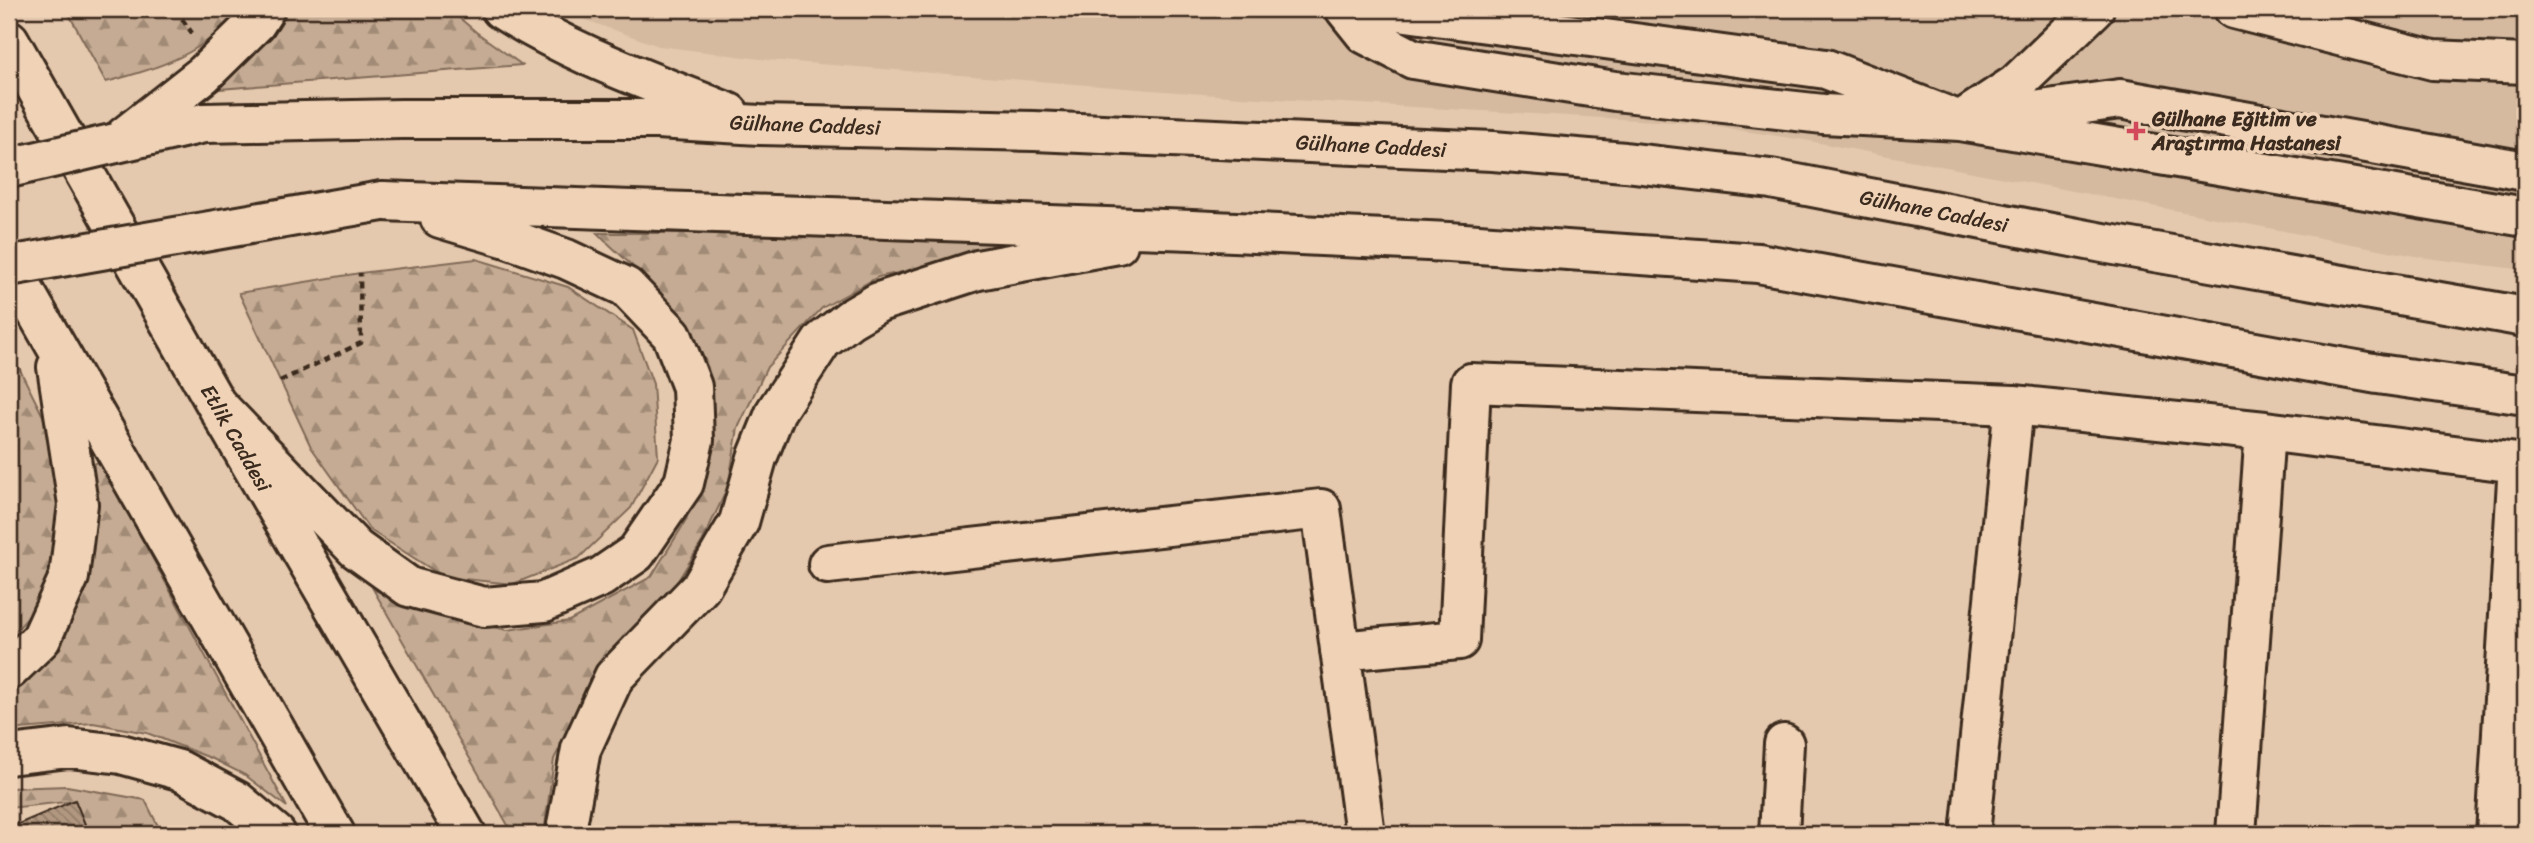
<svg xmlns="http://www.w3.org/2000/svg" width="2534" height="843" font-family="Sriracha,sans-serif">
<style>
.built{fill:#d5baa0}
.forest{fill:url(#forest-firs);stroke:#806a58;stroke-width:2}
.building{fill:url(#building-back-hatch);stroke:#3b2a1e;stroke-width:2}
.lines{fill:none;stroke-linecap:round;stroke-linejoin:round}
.minor-casing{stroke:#3b2a1e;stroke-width:44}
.major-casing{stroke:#3b2a1e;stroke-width:44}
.path{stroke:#3b2a1e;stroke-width:4.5;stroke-dasharray:7 5;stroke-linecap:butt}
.minor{stroke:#f0d3b7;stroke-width:38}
.major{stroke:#f0d3b7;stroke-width:38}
.major-bridge-casing{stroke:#3b2a1e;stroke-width:44;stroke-linecap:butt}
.major-bridge{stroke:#f0d3b7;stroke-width:38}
.poi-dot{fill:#d1495b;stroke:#f0d3b7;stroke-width:2.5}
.labels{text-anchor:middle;stroke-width:7;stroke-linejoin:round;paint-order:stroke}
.poi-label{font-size:21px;font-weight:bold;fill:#3b2a1e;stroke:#f0d3b7;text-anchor:start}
.street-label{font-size:21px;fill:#3b2a1e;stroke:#f0d3b7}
</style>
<defs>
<pattern id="forest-firs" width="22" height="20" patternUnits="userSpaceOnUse" patternTransform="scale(1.75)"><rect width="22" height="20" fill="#c5ab93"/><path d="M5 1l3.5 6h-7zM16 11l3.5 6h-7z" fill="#a18b77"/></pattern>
<pattern id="building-back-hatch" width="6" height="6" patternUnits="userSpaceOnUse" patternTransform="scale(1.75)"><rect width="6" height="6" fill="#b19780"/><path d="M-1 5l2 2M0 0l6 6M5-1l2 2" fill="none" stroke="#917b68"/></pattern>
</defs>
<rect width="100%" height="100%" fill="#e5c9ae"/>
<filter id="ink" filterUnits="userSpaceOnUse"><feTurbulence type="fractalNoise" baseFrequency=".0143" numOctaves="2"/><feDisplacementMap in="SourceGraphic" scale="14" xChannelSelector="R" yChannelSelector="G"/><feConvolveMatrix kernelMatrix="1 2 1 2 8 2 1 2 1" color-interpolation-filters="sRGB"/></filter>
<g filter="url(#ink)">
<path class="built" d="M562,9H2525V270L2426,258L1804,140L1690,123L1241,97L768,60L659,46L577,17Z"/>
<path class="forest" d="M66,9H240C207,53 157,69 106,82Z
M285,9H449L476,32L522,65L219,89L258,44Z
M597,233H812L1037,245L878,277L822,308L767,367L738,428L728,487L702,542L664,603L599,672L554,759L544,834H513L373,589L406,604L441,615L507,630L569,621L651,577L685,522L702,472L712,415L708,368L688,325L655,287Z
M476,259L568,287L633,330L653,384L658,457L631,508L579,558L513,584L444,577L370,530L311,447L239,293L360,273Z
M9,354L20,370L43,416L61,485L59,547L34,611L9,638Z
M100,461L287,807L245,775L213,759L147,733L93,723L9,730V695L54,646L82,470Z
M67,786L145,800L162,834H89L75,801L9,808V788Z"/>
<path class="building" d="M75,800L89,834H9V828Z"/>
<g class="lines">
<defs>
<path id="minor" d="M1345,9L1365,34L1413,59L1615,91L1823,114L1960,121L2016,84L2094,9
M1384,9L1826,69L1960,121L2525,217
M2234,9L2433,60L2525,64
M1999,116L2120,99L2525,171
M828,564L1321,509L1365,834
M1340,651L1459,640L1471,383L2014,405L2265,431L2525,464
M1779,834L1784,744
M1970,834L2014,405
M2236,834L2265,431
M2496,834L2518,463"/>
<path id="major" d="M501,9C571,54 652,82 729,113
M9,40L216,404L466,834
M124,137L204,74L256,23L265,9
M116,143L204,123L401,119H657L760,125L1034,131L1493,151L1625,162L1771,179L2103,243L2525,317
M382,201L1192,230L1449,242L1758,263L2378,374L2525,395
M9,264L335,834
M216,404L356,549L409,587L484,607L544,602L601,577L636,553L684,483L694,440L692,387L672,335L626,287L566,259L507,238L440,218
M9,670L41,639L69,577L78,504L57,367
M9,755L69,748L121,754L179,770L237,801L276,834
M568,834L567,825L581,749L614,677L701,587L739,522L757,458L776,411L822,341L850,319L879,302L978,270L1118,244"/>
</defs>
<use href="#minor" class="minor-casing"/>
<use href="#major" class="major-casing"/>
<path class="path" d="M175,9L192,33
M9,374L21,370
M280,381L361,343L360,273"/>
<use href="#minor" class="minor"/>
<use href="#major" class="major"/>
<defs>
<path id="major-bridge" d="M9,168L116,143
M9,266L382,201"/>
</defs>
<use href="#major-bridge" class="major-bridge-casing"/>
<use href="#major-bridge" class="major-bridge"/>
</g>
</g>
<path class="poi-dot" d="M2132.5 120.5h7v7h7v7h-7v7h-7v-7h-7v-7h7z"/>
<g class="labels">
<g class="poi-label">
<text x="2152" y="126">Gülhane Eğitim ve<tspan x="2152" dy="24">Araştırma Hastanesi</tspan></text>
</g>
<g class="street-label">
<text transform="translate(805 125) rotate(2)" y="7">Gülhane Caddesi</text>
<text transform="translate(1371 146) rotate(3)" y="7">Gülhane Caddesi</text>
<text transform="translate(1934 211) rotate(11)" y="7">Gülhane Caddesi</text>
<text transform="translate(236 438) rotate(60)" y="7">Etlik Caddesi</text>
</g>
</g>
<rect width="2534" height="843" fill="none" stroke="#f0d3b7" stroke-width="35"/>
<rect x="18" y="18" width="2499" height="808" fill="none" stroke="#3b2a1e" stroke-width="2.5" filter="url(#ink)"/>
</svg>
